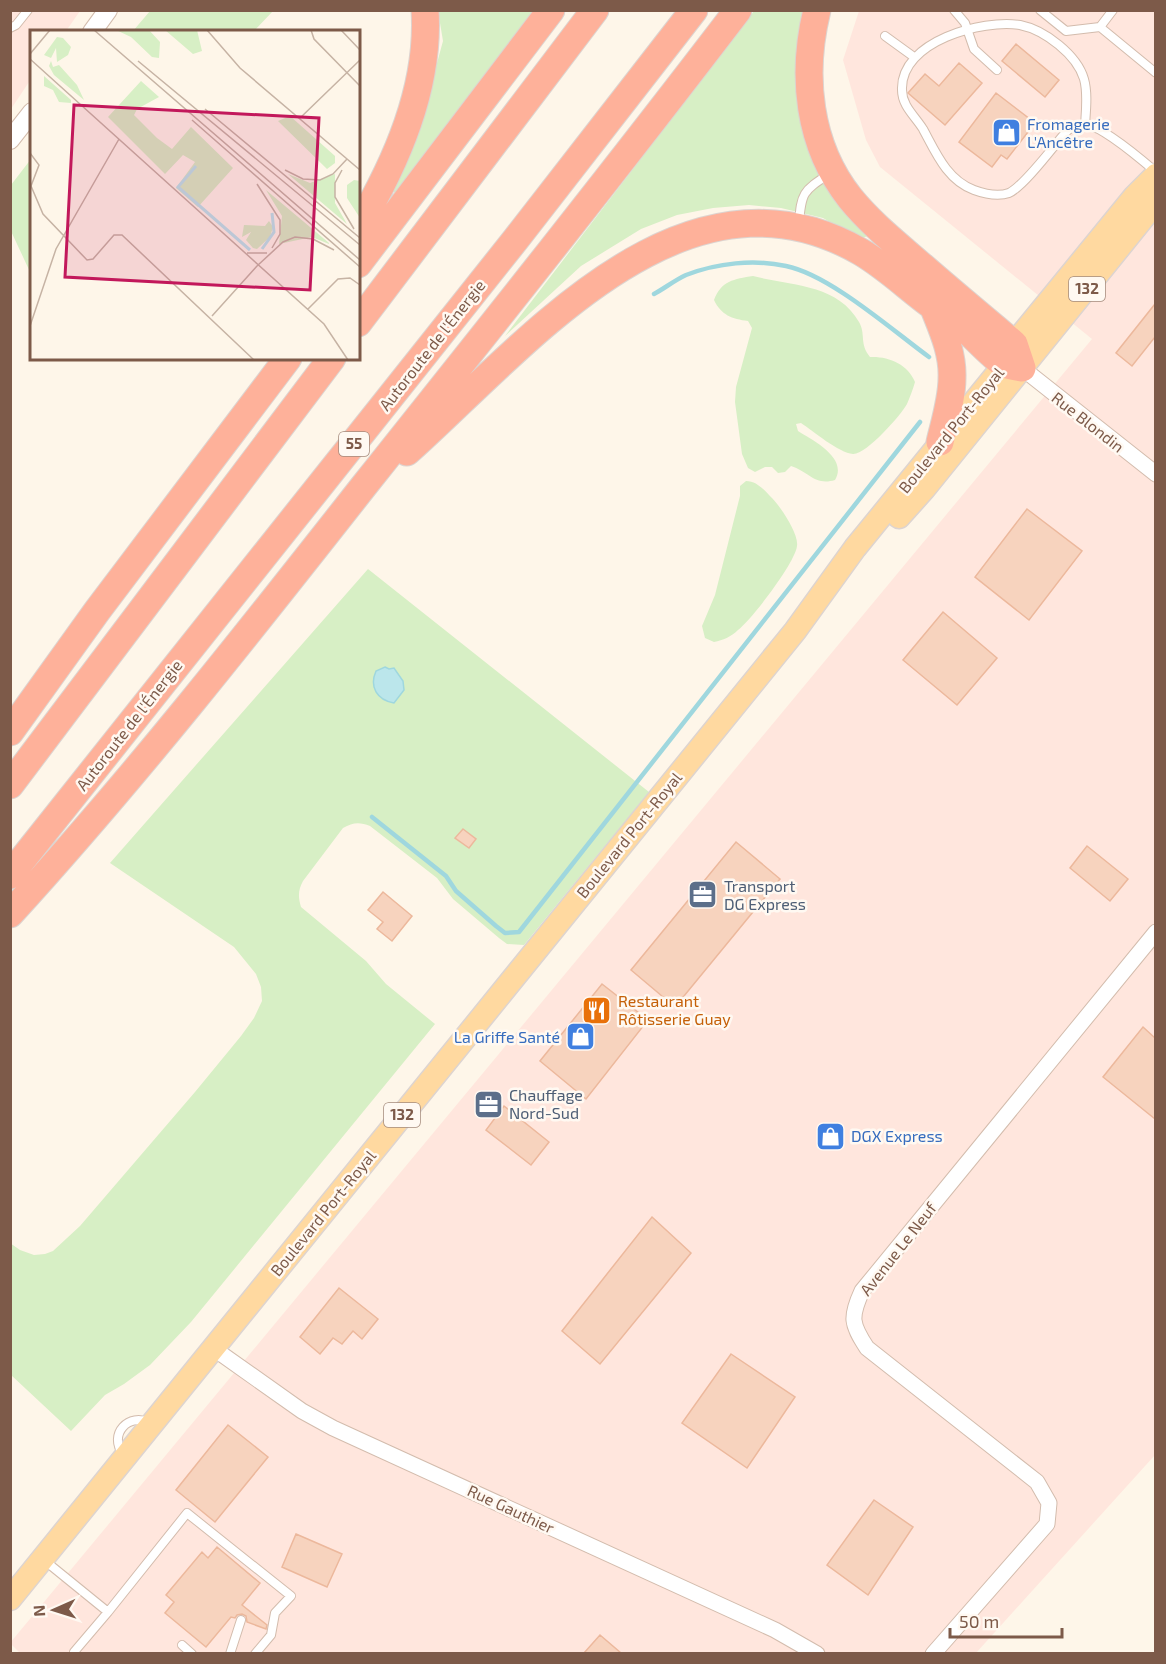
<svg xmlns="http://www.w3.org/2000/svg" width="1166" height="1664" font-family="'Exo 2',sans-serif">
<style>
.commercial{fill:#ffe6dd}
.green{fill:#d7efc5}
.water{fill:#bbe6eb;stroke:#9fd7de;stroke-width:1.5}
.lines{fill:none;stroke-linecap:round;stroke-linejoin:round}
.stream{stroke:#9fd7de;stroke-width:4.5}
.building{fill:#f7d3be;stroke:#ecb89c;stroke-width:1.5}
.service-casing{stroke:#d3bcad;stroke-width:10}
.minor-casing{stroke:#d3bcad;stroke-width:17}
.tertiary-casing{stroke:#d3bcad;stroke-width:20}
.primary-casing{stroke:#ddd4d0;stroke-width:25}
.motorway-casing{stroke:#ddd4d0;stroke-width:29}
.service{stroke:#fff;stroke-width:8}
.minor{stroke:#fff;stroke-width:15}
.tertiary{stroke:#fff;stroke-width:18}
.primary{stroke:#ffd9a0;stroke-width:22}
.motorway{stroke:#feb19a;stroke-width:27}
.labels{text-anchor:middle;stroke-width:5;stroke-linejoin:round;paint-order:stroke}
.shield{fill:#fff9f2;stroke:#a48a7c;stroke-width:1.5}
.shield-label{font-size:15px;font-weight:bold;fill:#7d5a49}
.shop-label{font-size:16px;fill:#366cbe;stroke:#fff9f2;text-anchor:start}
.street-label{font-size:16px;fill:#7d5a49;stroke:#fff9f2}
.service-label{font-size:16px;fill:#4e5e75;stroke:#fff9f2;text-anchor:start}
.food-label{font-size:16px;fill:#c56008;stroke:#fff9f2;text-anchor:start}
.inset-river{fill:none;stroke:#bbe6eb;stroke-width:3}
.inset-road{fill:none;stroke:#c6b3a4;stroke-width:1.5}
.view{fill:#c2185b;fill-opacity:0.15;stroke:#c2185b;stroke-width:3}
.inset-edge{fill:none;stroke:#7d5a49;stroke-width:3}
</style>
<rect width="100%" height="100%" fill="#fef6e9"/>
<path class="commercial" d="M11,11H80L66,31L32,32L31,79L11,109Z
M859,11H1155V1455L976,1653L21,1654L10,1643L1092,339L880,167L866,140L843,60Z"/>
<path class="green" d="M150,11V10L273,11L254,31H133Z
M438,11H538L399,192H394L392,187L418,133L443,41Z
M754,11H806L800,44L868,236L859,239L823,218L781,208L749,205L713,208L677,215L641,229L581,266L505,336Z
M31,159V274L10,229L11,185Z
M753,276C790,286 837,283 859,322C866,334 859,344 870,357C888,356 908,364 915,382C913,389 910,397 907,404C901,415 866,455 853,454C839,453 813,431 801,423L796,424L798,431C814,441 848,458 835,480C815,486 809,472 791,466L785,472L778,473L772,467H765L755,472L748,468L742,454L735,402L736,387L752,328L748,321C732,319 721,315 714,300C721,281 734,279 753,276Z
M746,481C757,481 764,490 772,498C780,506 799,534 797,546C795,563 752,619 738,630C731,637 723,640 714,642L705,638L702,626L715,595L740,496V486Z
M368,569L649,792L524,945L507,944L499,938L453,899L437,878L370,826C360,822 353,822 343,828L303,881C298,890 298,897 301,907L366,961L386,984L435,1024L191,1322L150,1365L124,1384L105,1395L71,1431L11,1375L10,1243L20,1250L34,1255L45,1254L53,1251L80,1226L195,1092L241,1036L254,1018L262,1001L261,987L256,974L234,947L110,863Z"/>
<path class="water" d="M385,667L389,669L394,668L403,681L404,690L394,703C377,700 369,687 376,671Z"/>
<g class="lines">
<path class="stream" d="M654,294C665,288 675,280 686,275C717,263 754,259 786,266C830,275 892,330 929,357
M372,817L446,876L456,891L496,926L505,933L519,932L920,422"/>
</g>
<path class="building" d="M1016,44L1059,80L1045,97L1002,61Z
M959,63L982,83L945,125L908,93L925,74L939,86Z
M996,93L1035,123L1007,159L1001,155L992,167L959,142Z
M1155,304V337L1132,366L1116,353Z
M1027,509L1082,551L1029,620L975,577Z
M943,612L997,658L957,705L903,660Z
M463,829L476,839L469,848L455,838Z
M736,842L780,879L675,1007L631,970Z
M1087,846L1128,879L1110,901L1070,868Z
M383,892L412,916L392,941L377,929L383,922L368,910Z
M602,984L648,1020L586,1099L540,1061Z
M1143,1027L1155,1038V1119L1103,1077Z
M504,1106L549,1142L531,1165L486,1130Z
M652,1217L691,1253L600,1364L562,1331Z
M339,1288L378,1319L362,1339L353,1331L342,1344L333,1338L320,1354L300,1337Z
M731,1354L795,1397L747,1468L682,1423Z
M228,1425L268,1457L215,1522L176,1490Z
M874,1500L913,1527L868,1595L827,1565Z
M296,1534L342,1554L327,1587L282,1567Z
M217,1547L260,1583L242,1605L267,1625L266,1629L247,1622L246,1616L242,1614L237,1615L235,1618L231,1617L206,1647L165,1613L174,1602L166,1595L202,1552L208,1558Z
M600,1635L621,1653H584Z"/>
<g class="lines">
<defs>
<path id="service" d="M954,10L965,23L974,49L997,70
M1040,10L1066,31L1100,27
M1113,10L1100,27L1156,73
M10,28L16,25L28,10
M885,36L914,57
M1085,125C1086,110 1088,93 1084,79C1077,55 1045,30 1020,25C983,19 900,41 902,90C902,106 915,116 923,129C936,153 947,180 974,190C985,194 998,197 1009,193C1024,186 1053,147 1065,133C1071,127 1078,124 1087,125C1103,127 1142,160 1156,172
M799,224C801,193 803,191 829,174
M123,1454C108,1434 129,1412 150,1423
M44,1560L108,1612L187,1513L291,1596L275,1613L271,1635L255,1654
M182,1645L192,1654
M75,1654L74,1652L108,1612
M230,1654L241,1620"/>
<path id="minor" d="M1022,368L1156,474
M213,1348L302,1411L333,1428L775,1630L817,1654
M933,1654L1047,1524L1049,1503L1037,1482L867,1348C851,1324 850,1317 862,1291L1156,932"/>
<path id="tertiary" d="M92,32L108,10
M10,140L32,112"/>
<path id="primary" d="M899,517L924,489L1156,202
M10,1599L795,631L855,548L1005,364L1014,344L1135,196L1156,175"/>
<path id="motorway" d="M817,10C801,75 808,145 850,198C871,224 898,245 923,267C953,293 984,319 1014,344L1022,368
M358,227C396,163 430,87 425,10
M358,264L551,10
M933,306C942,329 953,352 952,378C952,399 945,421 940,442
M358,323L595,10
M407,452C525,347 683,149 861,252C888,268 909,289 934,307C942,313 952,317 960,324C973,335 991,356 1004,364C1009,366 1017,367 1022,368
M10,732L97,611L288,358
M10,785L332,358
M10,875L516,239L694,10
M10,914C135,777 249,632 363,487C489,329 615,171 738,10"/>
</defs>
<use href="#service" class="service-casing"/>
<use href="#minor" class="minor-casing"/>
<use href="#tertiary" class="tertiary-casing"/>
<use href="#primary" class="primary-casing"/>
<use href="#motorway" class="motorway-casing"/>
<use href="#service" class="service"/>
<use href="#minor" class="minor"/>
<use href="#tertiary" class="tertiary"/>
<use href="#primary" class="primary"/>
<use href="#motorway" class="motorway"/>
</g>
<defs>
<symbol id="shop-square" viewBox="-11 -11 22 22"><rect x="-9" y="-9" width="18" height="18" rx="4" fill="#3f7fe0" stroke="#fff9f2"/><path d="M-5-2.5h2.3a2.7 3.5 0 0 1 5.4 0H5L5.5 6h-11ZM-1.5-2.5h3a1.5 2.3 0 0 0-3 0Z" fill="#fff"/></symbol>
<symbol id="office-square" viewBox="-11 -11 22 22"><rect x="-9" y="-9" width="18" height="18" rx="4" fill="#5c6f8a" stroke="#fff9f2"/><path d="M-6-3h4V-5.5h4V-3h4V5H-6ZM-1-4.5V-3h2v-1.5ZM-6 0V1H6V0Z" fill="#fff"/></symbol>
<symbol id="restaurant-square" viewBox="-11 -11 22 22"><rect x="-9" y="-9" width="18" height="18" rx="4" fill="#e8710a" stroke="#fff9f2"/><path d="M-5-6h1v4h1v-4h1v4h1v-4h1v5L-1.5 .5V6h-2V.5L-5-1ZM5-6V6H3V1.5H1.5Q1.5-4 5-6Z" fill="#fff"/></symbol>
</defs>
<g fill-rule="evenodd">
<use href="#shop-square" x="990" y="116" width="33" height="33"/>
<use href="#office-square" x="686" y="878" width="33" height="33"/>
<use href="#restaurant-square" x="580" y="994" width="33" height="33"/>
<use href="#shop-square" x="564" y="1020" width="33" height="33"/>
<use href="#office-square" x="472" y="1088" width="33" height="33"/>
<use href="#shop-square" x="814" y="1120" width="33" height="33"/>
</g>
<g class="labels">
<g class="shield">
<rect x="1069" y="277" width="36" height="24" rx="4.5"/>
<rect x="339" y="432" width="30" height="24" rx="4.5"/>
<rect x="384" y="1103" width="36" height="24" rx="4.5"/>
</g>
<g class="shield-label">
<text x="1087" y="294">132</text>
<text x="354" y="449">55</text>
<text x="402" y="1120">132</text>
</g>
<g class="shop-label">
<text x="1027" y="130">Fromagerie<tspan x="1027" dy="18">L'Ancêtre</tspan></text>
<text x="560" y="1043" text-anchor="end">La Griffe Santé</text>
<text x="851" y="1142">DGX Express</text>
</g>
<g class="street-label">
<text transform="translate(432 345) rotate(-52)" y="6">Autoroute de l'Énergie</text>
<text transform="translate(1088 422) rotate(38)" y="6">Rue Blondin</text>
<text transform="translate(951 430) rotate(-51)" y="6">Boulevard Port-Royal</text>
<text transform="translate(129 725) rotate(-52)" y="6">Autoroute de l'Énergie</text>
<text transform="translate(629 835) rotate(-51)" y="6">Boulevard Port-Royal</text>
<text transform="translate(323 1213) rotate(-51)" y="6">Boulevard Port-Royal</text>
<text transform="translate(898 1249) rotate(-52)" y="6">Avenue Le Neuf</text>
<text transform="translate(511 1509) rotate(25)" y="6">Rue Gauthier</text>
</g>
<g class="service-label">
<text x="724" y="892">Transport<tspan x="724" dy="18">DG Express</tspan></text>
<text x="509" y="1101">Chauffage<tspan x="509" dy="18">Nord-Sud</tspan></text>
</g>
<g class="food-label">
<text x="618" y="1007">Restaurant<tspan x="618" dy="18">Rôtisserie Guay</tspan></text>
</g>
</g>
<g transform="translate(30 30)">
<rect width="330" height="330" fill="#fef6e9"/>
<path d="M86,0H119L130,12L129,28L122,27L101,7ZM135,0H167L172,21L163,24ZM27,7L33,8L41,17L38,25L27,32L26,18L21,28L14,25ZM21,31L23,37L29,35L47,55L54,70L24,45L19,36ZM14,46L41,70V73L29,72L23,60L14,56ZM111,51L129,67L107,79L104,85L127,108L142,119L161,97L203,138L168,177L146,158L165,132L153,125L135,144L78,87ZM260,86L305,126V133L297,139L248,91ZM258,144L280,153L305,144V173L317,194ZM324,150L330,151V188L317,168V155ZM236,160L299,213V214L282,207L249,214L252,186ZM239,191L243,197L240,207L227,219L223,218L216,210L221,202L212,207L214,195L235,196Z" fill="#d7efc5"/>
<path class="inset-river" d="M166,136L148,157L220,220M232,219L244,202L242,183"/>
<path class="inset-road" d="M64,0L330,230M177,0L210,38L330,140M281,0L284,9L330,56M311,0L330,20M0,24L20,0M0,29L294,294L318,330M108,31L330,215M175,79L330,208M269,89L330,30M162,90L330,237M0,123L9,135L1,156L13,184L57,230L63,229L84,205H92L224,330M255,140L273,149L290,150L303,144L317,129M312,140L305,153V167L324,199M227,154L250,190V204L242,218M217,223H237M227,236L253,212L265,207L283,209L304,220M278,279L308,249L320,248L330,255M182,286L227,236M0,296L26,219L89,109"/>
<path class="view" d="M44,75L289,88L280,260L35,247Z"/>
<rect width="330" height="330" class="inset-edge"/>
</g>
<rect width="1166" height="1664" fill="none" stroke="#7d5a49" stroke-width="24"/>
<g transform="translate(54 1610) rotate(267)" stroke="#fff9f2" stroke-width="4.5" paint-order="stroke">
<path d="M0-4.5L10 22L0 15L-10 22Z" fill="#7d5a49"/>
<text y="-9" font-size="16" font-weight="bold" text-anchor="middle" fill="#7d5a49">N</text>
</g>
<path d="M950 1628v9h112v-9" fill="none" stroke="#7d5a49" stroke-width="3"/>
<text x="959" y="1628" font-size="18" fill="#7d5a49" stroke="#fff9f2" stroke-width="4.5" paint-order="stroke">50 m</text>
</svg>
